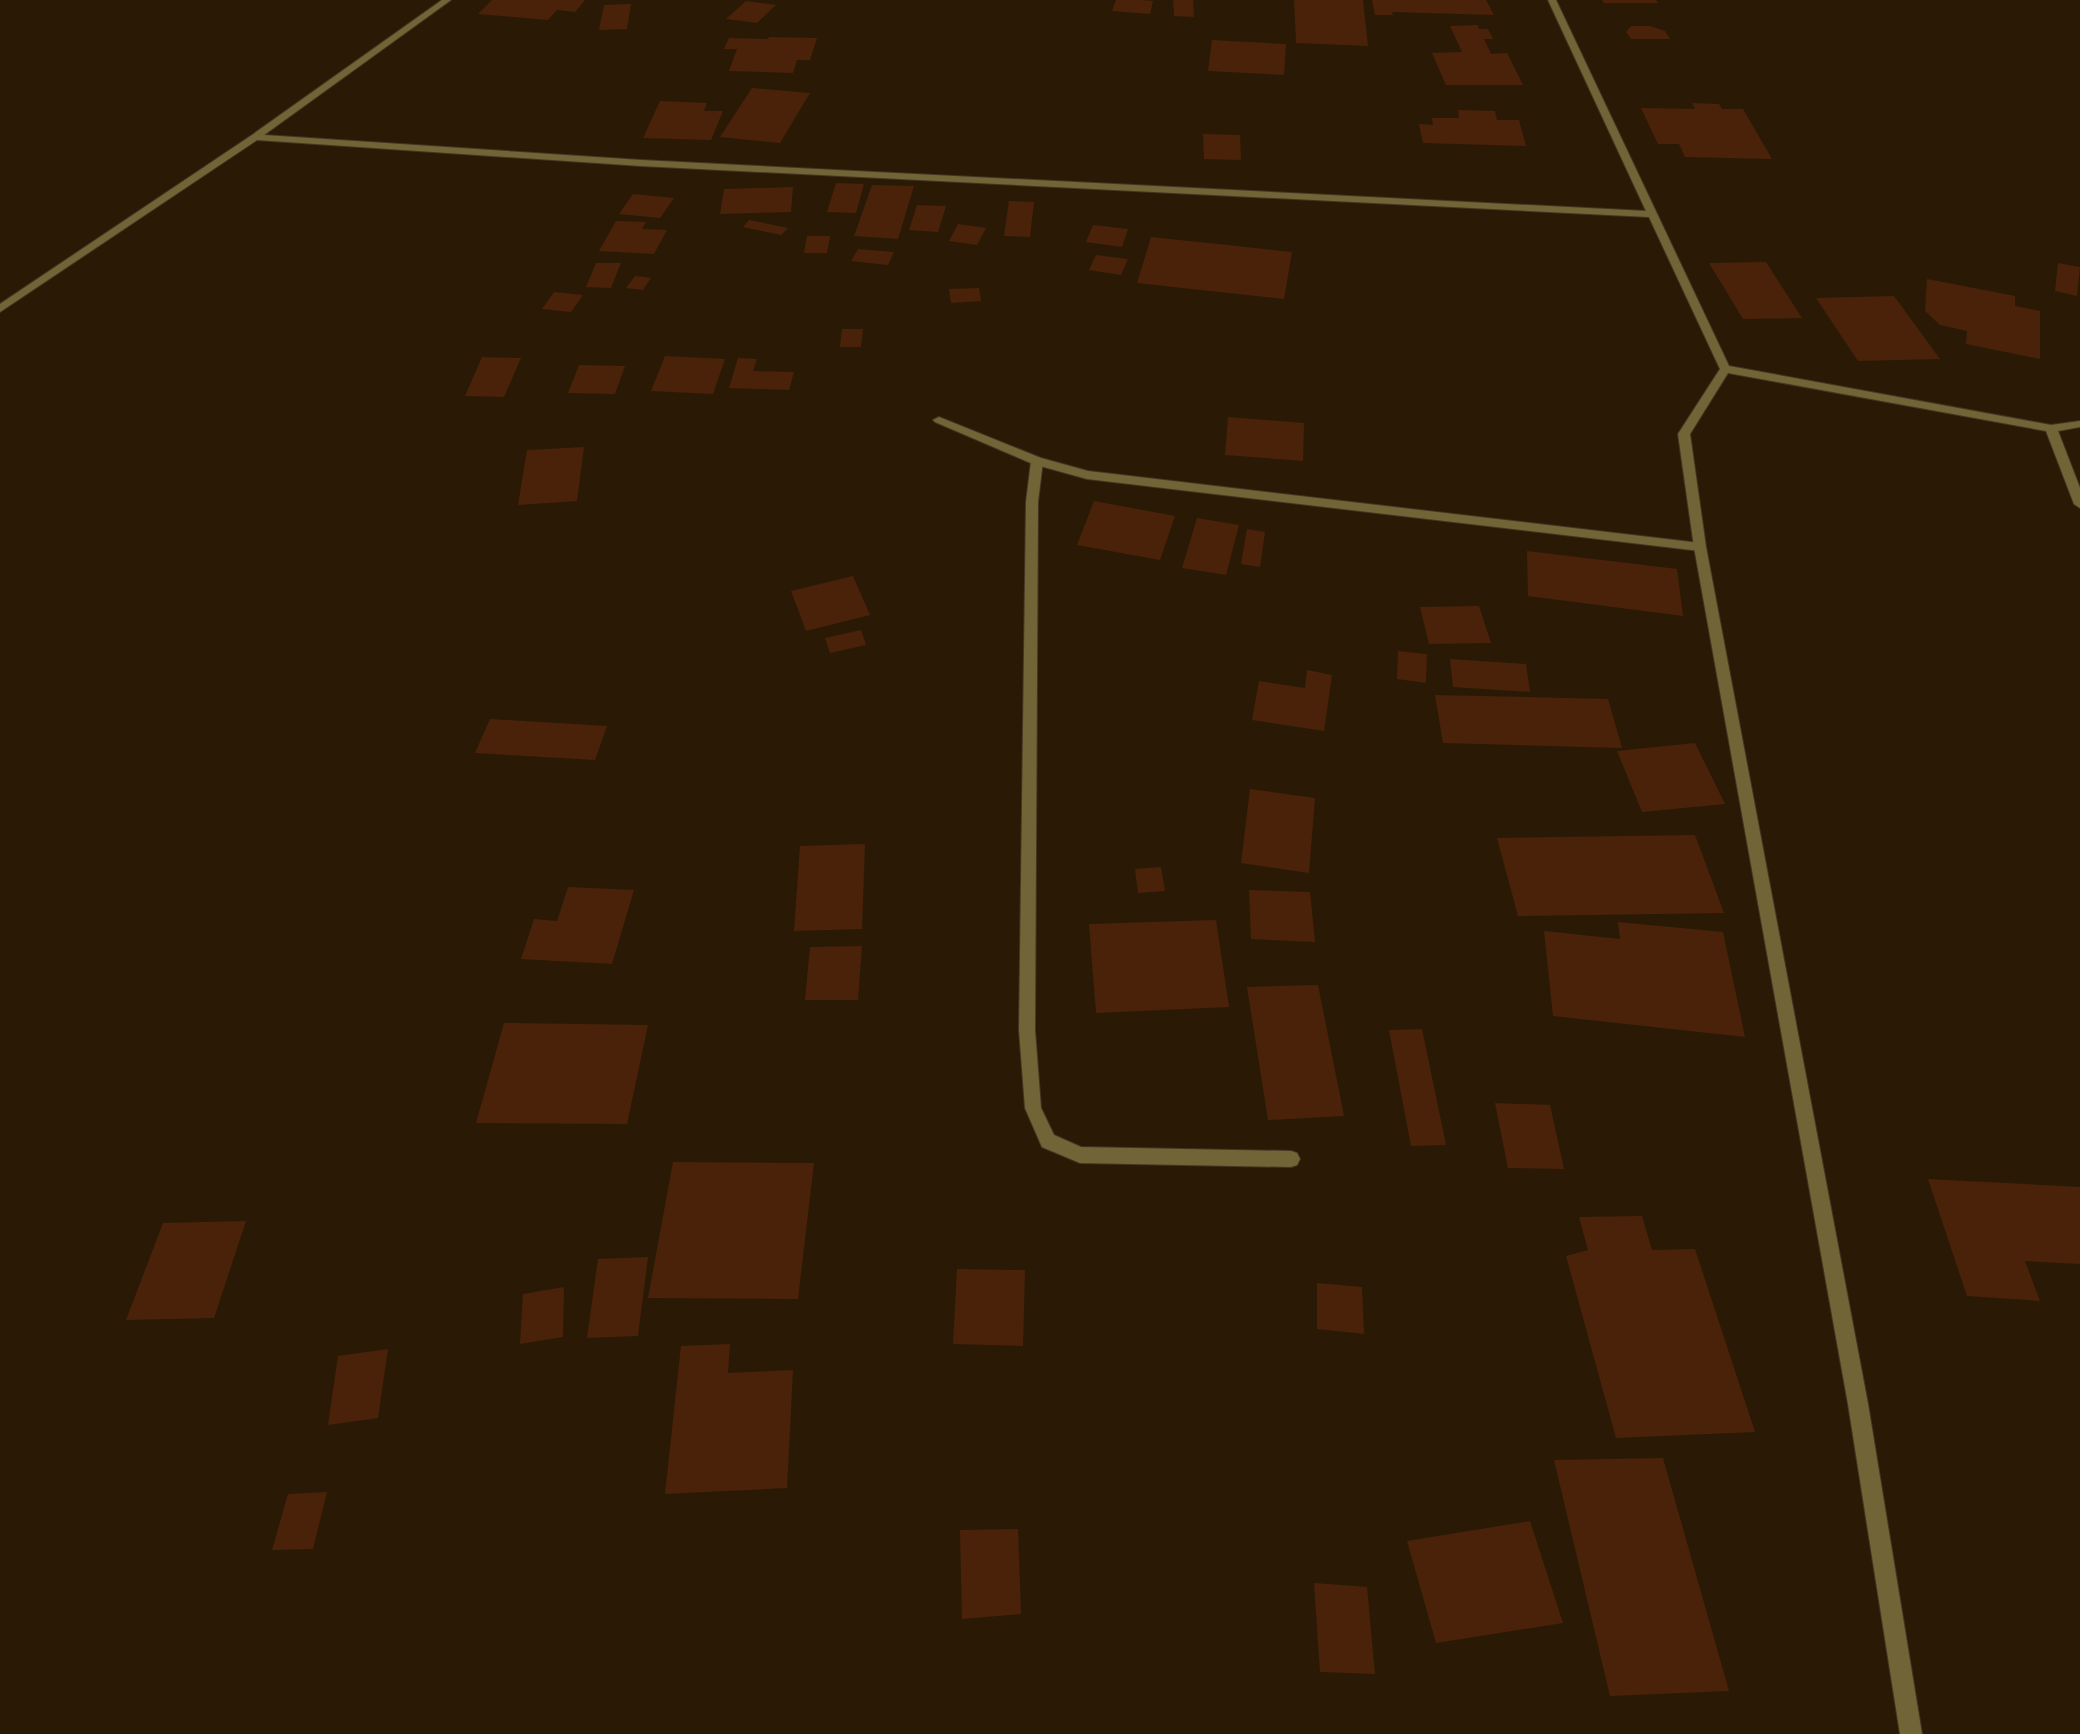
<svg xmlns="http://www.w3.org/2000/svg" width="2080" height="1734" font-family="'Public Sans',sans-serif">
<style>
.building{fill:#4a220a}
.lines{fill:none;stroke-linecap:round;stroke-linejoin:round}
.lane-casing{stroke:#453622;stroke-width:2}
.street-casing{stroke:#453622;stroke-width:2}
.lane{fill:#716538;fill-rule:evenodd}
.street{fill:#716538;fill-rule:evenodd}
</style>
<rect width="100%" height="100%" fill="#2a1a05"/>
<path class="building" d="M492,0H585L575,12L557,10L548,20L478,14Z
M1116,0H1141L1153,1L1150,14L1112,11Z
M1173,0H1193L1194,17L1174,16Z
M1294,0H1363L1368,46L1296,43Z
M1372,0H1486L1494,15L1392,12L1393,15H1375Z
M1602,0H1656L1658,3H1604Z
M746,1L776,5L757,23L726,19Z
M631,4L627,29L599,30L604,5Z
M1478,25L1479,29H1488L1493,39H1484L1491,54L1507,53L1523,85H1446L1432,53L1462,52L1450,26Z
M1631,26H1650L1665,31L1670,39H1631L1626,32Z
M769,37L817,38L810,60H797L793,73L729,71L737,49H724L729,38L768,39Z
M1212,40L1286,44L1284,75L1208,71Z
M752,88L810,93L780,143L720,137Z
M660,101L707,103L704,111H723L711,140L643,138Z
M1692,103L1719,104L1722,109H1743L1772,159L1685,157L1679,144H1658L1641,108L1695,109Z
M1458,110L1495,111L1497,120H1519L1526,146L1423,143L1419,124L1433,125L1432,118H1459Z
M1203,134L1240,135L1241,160L1204,159Z
M836,183L864,184L856,213L827,212Z
M872,185L914,186L898,239L854,236Z
M793,187L791,212L720,214L724,189Z
M633,194L674,198L660,218L619,214Z
M1009,201L1034,202L1030,237L1004,236Z
M917,205L946,206L938,232L909,230Z
M749,220L788,228L781,235L743,227Z
M616,221L646,222L642,229L667,230L654,254L599,251Z
M958,224L986,228L977,245L949,241Z
M1093,225L1128,229L1122,247L1086,242Z
M807,236H830L827,253H804Z
M1151,237L1292,252L1284,299L1137,283Z
M858,249L894,252L888,265L851,261Z
M1096,255L1128,259L1121,275L1089,270Z
M1766,262L1802,318L1743,319L1709,263Z
M596,263H621L611,288L586,287Z
M2058,263L2080,267L2077,296L2055,291Z
M635,276L651,278L643,290L626,288Z
M1927,279L2015,296V306L2040,311V359L1966,344L1967,331L1940,325L1925,311Z
M979,288L981,301L951,303L949,289Z
M554,292L583,295L571,312L542,309Z
M1894,296L1940,359L1858,361L1816,298Z
M842,329H863L861,347H840Z
M665,356L725,359L713,394L651,391Z
M482,357L521,358L504,397L465,396Z
M738,358L757,359L753,371L794,372L789,390L729,388Z
M579,365L625,366L615,394L568,393Z
M1228,417L1304,423L1303,461L1225,455Z
M584,447L577,501L518,505L527,450Z
M1094,501L1175,516L1160,560L1077,545Z
M1197,518L1239,525L1226,575L1182,568Z
M1247,529L1265,532L1260,567L1241,564Z
M1527,551L1677,569L1683,616L1528,596Z
M853,576L870,615L806,631L791,591Z
M1479,606L1491,643L1429,644L1420,607Z
M861,630L866,645L830,653L825,638Z
M1398,651L1427,654L1426,683L1397,679Z
M1450,659L1526,664L1530,692L1453,687Z
M1307,670L1332,675L1324,731L1252,720L1259,681L1305,688Z
M1435,695L1608,699L1622,748L1443,743Z
M490,719L607,726L595,760L475,753Z
M1695,743L1725,804L1642,812L1617,751Z
M1250,789L1315,798L1309,873L1241,863Z
M1695,835L1724,913L1518,916L1497,838Z
M865,844L862,929L794,931L800,846Z
M1161,867L1165,891L1138,893L1135,869Z
M568,887L634,890L612,964L521,959L534,919L557,921Z
M1249,890L1310,892L1315,942L1251,939Z
M1216,920L1229,1007L1096,1013L1089,924Z
M1618,922L1723,932L1745,1037L1553,1016L1544,931L1620,939Z
M862,946L858,1000H805L810,947Z
M1318,985L1344,1116L1268,1120L1247,987Z
M504,1023L648,1025L627,1124L476,1123Z
M1422,1029L1446,1145L1411,1146L1389,1030Z
M1495,1103L1550,1105L1564,1169L1508,1168Z
M673,1162L814,1163L798,1299L648,1298Z
M1928,1179L2080,1187V1264L2025,1261L2040,1301L1967,1296Z
M1642,1216L1652,1250L1695,1249L1755,1432L1616,1438L1566,1256L1588,1250L1579,1217Z
M246,1221L214,1318L126,1320L163,1223Z
M648,1257L638,1336L587,1338L598,1259Z
M957,1269L1025,1270L1023,1346L953,1344Z
M1317,1283L1362,1287L1364,1334L1317,1329Z
M564,1287L563,1337L520,1344L523,1294Z
M730,1344L728,1373L793,1370L787,1488L665,1494L681,1346Z
M388,1349L378,1418L328,1425L338,1356Z
M1663,1458L1729,1691L1610,1696L1554,1460Z
M327,1492L313,1549L272,1550L288,1494Z
M1530,1521L1563,1623L1436,1643L1407,1541Z
M1018,1529L1021,1614L962,1619L960,1530Z
M1314,1583L1367,1587L1375,1674L1320,1672Z"/>
<g class="lines">
<defs>
<path id="lane" d="M939,417L1041,458L1088,471L1700,543L1706,547L1700,551L1087,479L1033,464L935,422L933,420Z"/>
<path id="street" d="M442,0H451L264,135L641,160L1646,211L1548,0H1556L1729,366L2051,425L2080,421V427L2058,431L2080,488V508L2074,504L2046,431L1728,373L1690,434L1706,547L1868,1404L1922,1734H1900L1848,1404L1694,547L1678,434L1720,369L1649,217L641,166L257,140L0,312V304L252,135Z
M1037,457L1043,461L1038,502L1035,1030L1041,1108L1054,1135L1081,1147L1291,1151L1297,1153L1300,1159L1297,1165L1291,1167L1080,1163L1042,1147L1025,1108L1019,1030L1026,502L1031,461Z"/>
</defs>
<use href="#lane" class="lane-casing"/>
<use href="#street" class="street-casing"/>
<use href="#lane" class="lane"/>
<use href="#street" class="street"/>
</g>
</svg>
